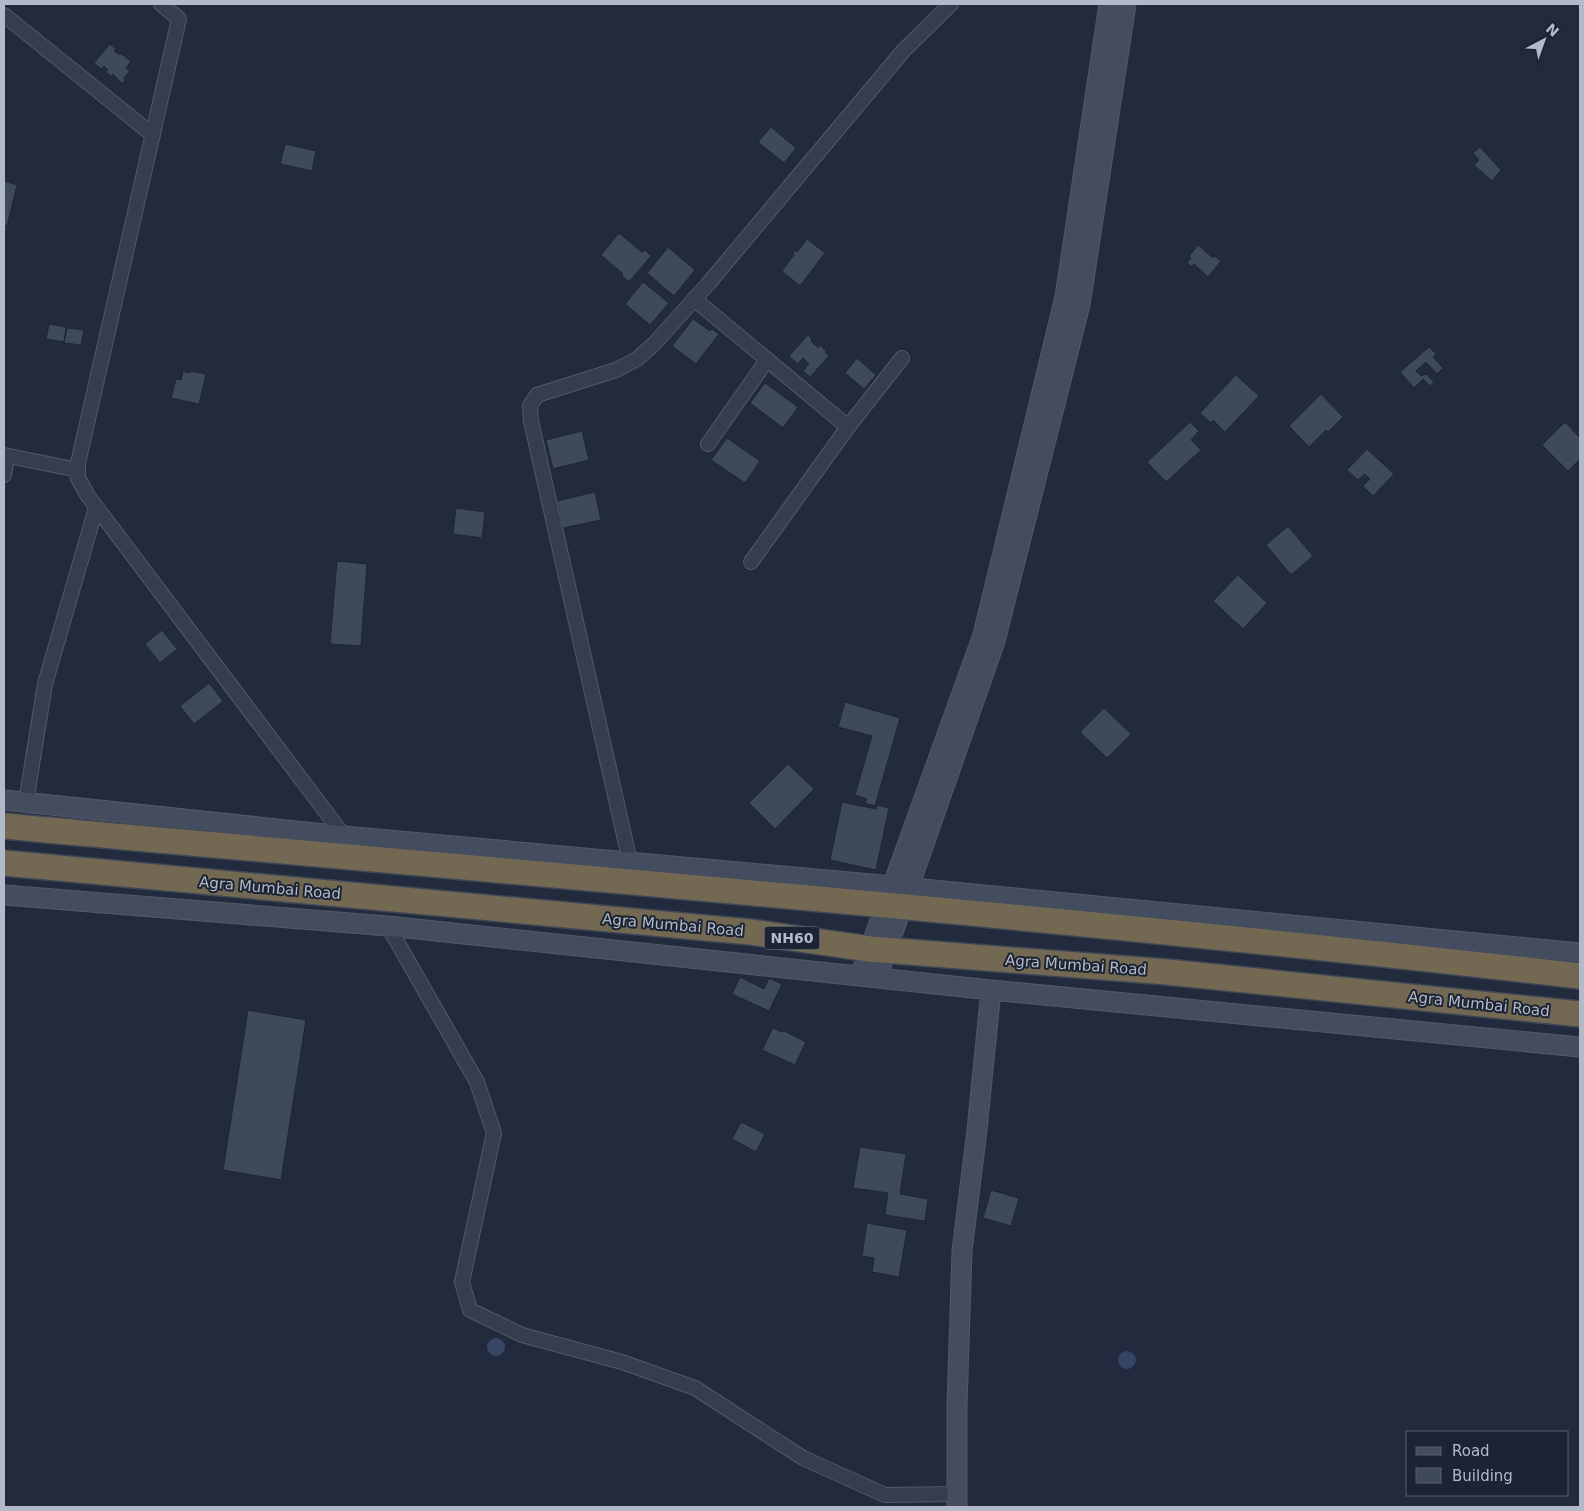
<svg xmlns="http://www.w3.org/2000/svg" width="1584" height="1511" font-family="'DejaVu Sans',sans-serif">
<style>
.water{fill:#364564}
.building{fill:#3e495c;stroke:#1e2534}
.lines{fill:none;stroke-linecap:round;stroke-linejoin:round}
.street-casing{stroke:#525968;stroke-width:16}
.secondary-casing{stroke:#525968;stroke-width:21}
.highway-casing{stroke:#3f4655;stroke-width:28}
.street{stroke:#363e4d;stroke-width:14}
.secondary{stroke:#444c60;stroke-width:19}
.highway{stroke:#736953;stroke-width:25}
.labels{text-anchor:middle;stroke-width:4;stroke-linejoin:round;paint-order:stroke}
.shield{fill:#1c2332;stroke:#858c9b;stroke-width:1}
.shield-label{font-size:14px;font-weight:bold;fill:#b2b9c8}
.street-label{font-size:15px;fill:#b2b9c8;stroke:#1c2332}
</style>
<rect width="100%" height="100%" fill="#222b3d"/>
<path class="water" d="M487 1347a9 9 0 1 1 18 0a9 9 0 1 1-18 0Z
M1118 1360a9 9 0 1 1 18 0a9 9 0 1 1-18 0Z"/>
<path class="building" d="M110,44L116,49L114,51L120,55V53L131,61L126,68L130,71L124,78L125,80L122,84L113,74L111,76L106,72L108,70L104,66L101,69L94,63Z
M771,127L796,148L784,163L758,142Z
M285,144L316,151L312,171L280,164Z
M1480,147L1501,170L1492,181L1474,165L1479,160L1473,153Z
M4,181L17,185L7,226L4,225Z
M619,233L642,252L645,250L651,256L629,282L622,276L623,274L601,255Z
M807,239L825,253L800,286L782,271L794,255L793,253L795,250L797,252Z
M1198,245L1213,258L1215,256L1221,261L1208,277L1194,264L1192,267L1187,263L1191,258L1189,256Z
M668,247L695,270L674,296L647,273Z
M643,282L669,303L650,325L625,304Z
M693,319L710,331L712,329L719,334L696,364L672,346Z
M49,324L66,327L64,342L46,339Z
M67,328L84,330L81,345L64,343Z
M808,335L811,338L812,342L818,348L820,345L826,351L825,352L829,356L810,377L803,371L809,364L803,358L798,364L789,356Z
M1429,347L1436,354L1433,357L1443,368L1437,374L1426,362L1416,371L1421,376L1426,374L1434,382L1430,386L1423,379L1414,388L1400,372Z
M857,358L876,375L864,389L845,373Z
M183,371L190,373V371L206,374L199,404L171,398L176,379L181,380Z
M1236,375L1259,396L1225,432L1213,420L1211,423L1200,413Z
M765,383L798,407L783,428L750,403Z
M1321,394L1343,417L1328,432L1326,430L1309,447L1289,426Z
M1190,422L1199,431L1191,440L1201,450L1166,482L1147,462Z
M1565,422L1580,438V459L1568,471L1542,445Z
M582,431L589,460L553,469L546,440Z
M727,438L760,461L745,483L711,460Z
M1367,449L1394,474L1373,496L1363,486L1370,479L1365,474L1358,480L1347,470Z
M595,492L601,520L563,528L557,501Z
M456,508L485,512L482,538L453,534Z
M1288,526L1313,556L1291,575L1266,545Z
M337,561L367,564L361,646L330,644Z
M1238,575L1267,603L1243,629L1213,601Z
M162,630L177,649L160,663L145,644Z
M209,683L223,701L194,724L180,706Z
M845,702L900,718L875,806L865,803L867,799L855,795L872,736L838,727Z
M1104,708L1131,734L1107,758L1080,732Z
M788,764L814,789L775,829L749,803Z
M842,802L876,809L877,805L889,808L876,870L830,860Z
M740,977L764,989L769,978L782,984L769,1011L732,994Z
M248,1010L306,1020L281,1180L223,1170Z
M773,1028L782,1032L784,1031L806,1042L795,1065L762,1050Z
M741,1122L765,1134L756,1152L732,1139Z
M860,1147L906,1154L900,1194L928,1199L925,1221L885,1215L888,1193L853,1188Z
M991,1190L1019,1198L1011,1226L983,1218Z
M867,1223L907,1230L899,1277L872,1272L874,1258L862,1256Z"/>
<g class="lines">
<defs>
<path id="street" d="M161,4L179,19L78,463V478L88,496L344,836
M4,15L153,135
M694,299L848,427L751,562
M848,427L902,358
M708,444L767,360
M4,455L78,470
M4,475L7,456
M26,802L45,684L96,508
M630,862L531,421L530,406L537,395L616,370L637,359L654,344L708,284L904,50L951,4
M388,926L477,1082L494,1133L462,1282L470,1310L522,1335L622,1362L695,1388L803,1458L885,1495L956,1494"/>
<path id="secondary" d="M4,800L344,836L893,886L1580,953
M4,895L388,926L991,990L1580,1047
M860,976L983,635L1065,297L1109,4
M877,978L995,641L1080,305L1126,4
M957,1507V1406L962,1251L977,1130L991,990"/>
<path id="highway" d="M4,826C529,874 1056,916 1580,976
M4,863L750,932L870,949L1167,972L1580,1014"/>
</defs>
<use href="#street" class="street-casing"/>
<use href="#secondary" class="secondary-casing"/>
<use href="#highway" class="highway-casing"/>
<use href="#street" class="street"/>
<use href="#secondary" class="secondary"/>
<use href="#highway" class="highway"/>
</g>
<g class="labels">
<rect class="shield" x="764.5" y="926.5" width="55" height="23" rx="4"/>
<g class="shield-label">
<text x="792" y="943">NH60</text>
</g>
<g class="street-label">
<text transform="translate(270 888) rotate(5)" y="5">Agra Mumbai Road</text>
<text transform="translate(673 925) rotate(5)" y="5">Agra Mumbai Road</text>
<text transform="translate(1076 965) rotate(4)" y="5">Agra Mumbai Road</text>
<text transform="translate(1479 1004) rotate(6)" y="5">Agra Mumbai Road</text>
</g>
</g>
<rect width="1584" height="1511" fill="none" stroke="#b2b9c8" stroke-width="10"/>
<rect x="1406" y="1431" width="162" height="65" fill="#1c2332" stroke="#585f6e"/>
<rect x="1416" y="1447" width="25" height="8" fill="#444c60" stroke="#585f6e"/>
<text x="1452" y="1456" font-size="15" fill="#b2b9c8">Road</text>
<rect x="1416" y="1468" width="25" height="15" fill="#3e495c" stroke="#585f6e"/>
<text x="1452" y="1481" font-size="15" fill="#b2b9c8">Building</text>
<g transform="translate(1544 40) rotate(41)" stroke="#1c2332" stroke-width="4" paint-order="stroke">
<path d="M0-4L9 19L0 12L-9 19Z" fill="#b2b9c8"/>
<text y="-8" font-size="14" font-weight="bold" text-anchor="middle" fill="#b2b9c8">N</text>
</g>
</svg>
